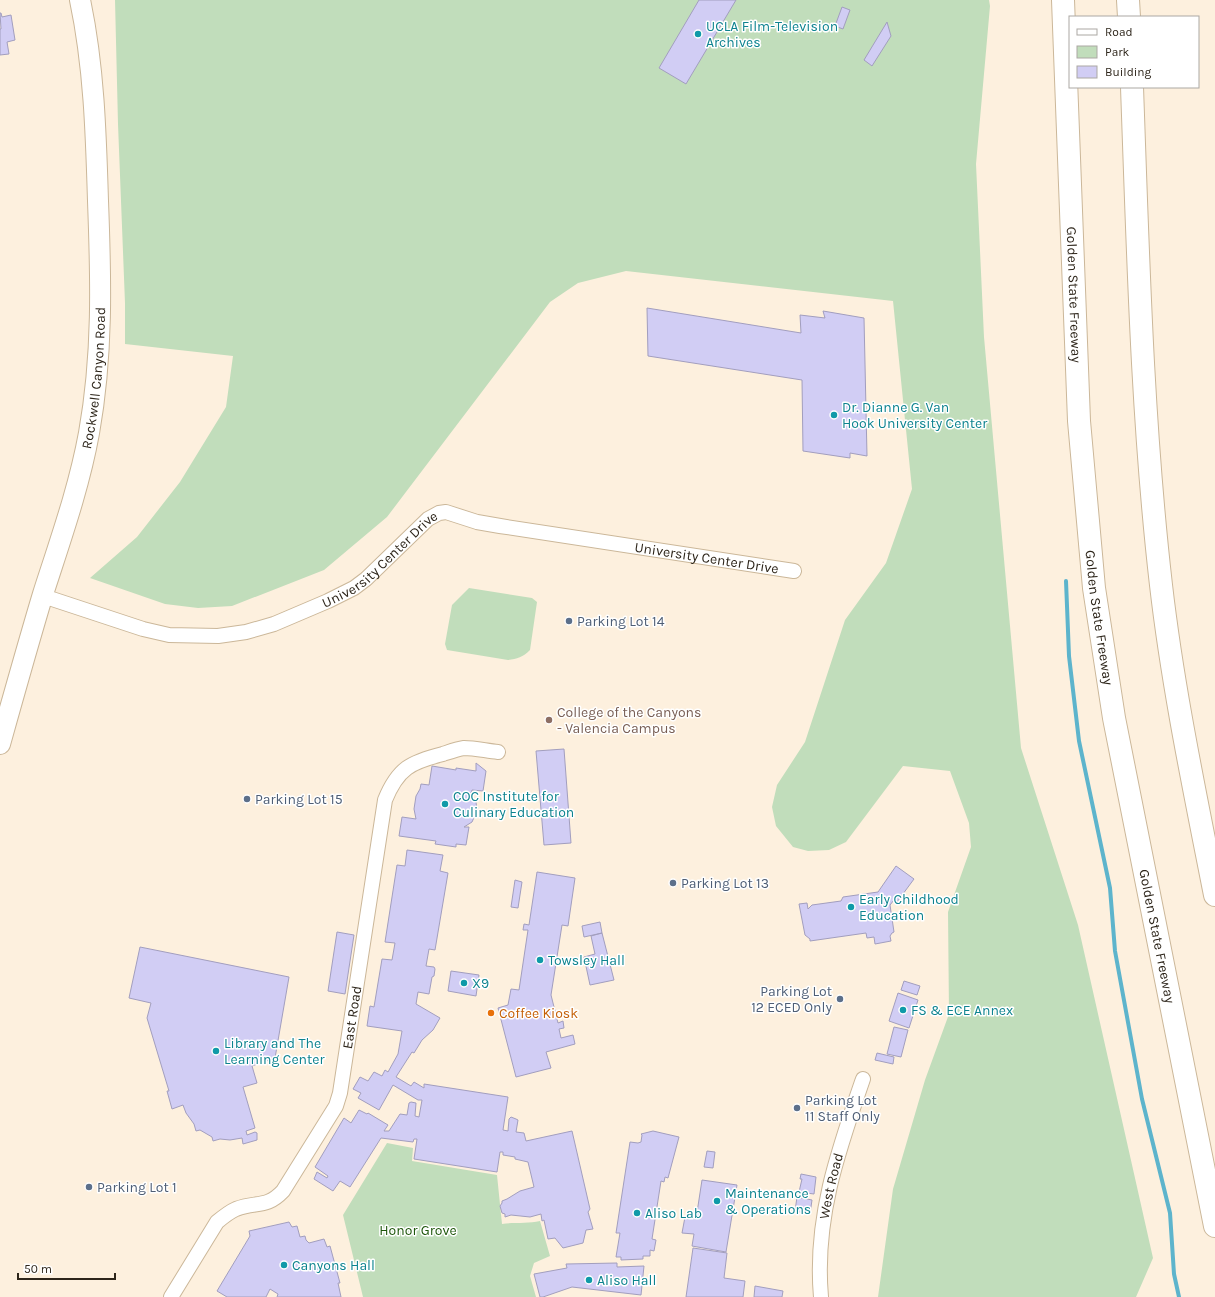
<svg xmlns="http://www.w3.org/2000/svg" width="1215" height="1297" font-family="Karla,sans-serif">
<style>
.green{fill:#c1ddbb}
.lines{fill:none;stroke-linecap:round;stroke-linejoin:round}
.stream{stroke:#5db4cc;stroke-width:4}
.building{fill:#d1cdf4;stroke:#a29ebe}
.street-casing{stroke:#cbb799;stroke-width:16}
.secondary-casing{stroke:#cbb799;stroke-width:22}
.highway-casing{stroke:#cbb799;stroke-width:24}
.street{stroke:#fff;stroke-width:14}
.secondary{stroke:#fff;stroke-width:20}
.highway{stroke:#fff;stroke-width:22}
.culture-dot{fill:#0f9aa8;stroke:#fff;stroke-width:1.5}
.service-dot{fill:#5c6f8a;stroke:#fff;stroke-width:1.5}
.education-dot{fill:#8d6e63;stroke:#fff;stroke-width:1.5}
.food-dot{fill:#e8710a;stroke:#fff;stroke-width:1.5}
.labels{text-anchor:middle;stroke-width:3;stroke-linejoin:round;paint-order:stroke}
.culture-label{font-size:14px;fill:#0d838f;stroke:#fff;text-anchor:start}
.street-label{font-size:14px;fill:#2d251a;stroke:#fff}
.service-label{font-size:14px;fill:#4e5e75;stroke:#fff;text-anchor:start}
.education-label{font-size:14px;fill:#785e54;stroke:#fff;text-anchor:start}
.food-label{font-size:14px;fill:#c56008;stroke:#fff;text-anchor:start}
.park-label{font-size:14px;fill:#1d560a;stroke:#fff}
</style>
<rect width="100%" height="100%" fill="#fdf0de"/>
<path class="green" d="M115,0H989L990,6L976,164L984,337L1021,748L1078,925L1153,1258L1136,1297H878L893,1189L925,1080L949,1014L948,912L971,847L969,823L950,771L903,766L846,842L829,850L808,851L793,847L776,826L772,807L777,785L805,742L845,620L886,563L912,489L893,301L626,271L578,283L550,302L387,517L324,570L232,606L198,608L165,604L90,578L137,537L180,482L226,407L233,356L125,344V303L118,124Z
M469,588L532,598L537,602L530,650C523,657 517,659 508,660L447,650L445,644L452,605Z
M387,1143L413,1148L412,1161L497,1175L502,1224C514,1222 528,1224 540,1221L550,1256L534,1263L530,1276L536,1297H363L343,1215Z"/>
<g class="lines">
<path class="stream" d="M1066,581L1069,656L1079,741L1110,888L1115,951L1142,1099L1170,1213L1174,1274L1179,1297"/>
</g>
<path class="building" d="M699,0H736L686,84L659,68Z
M842,7L850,10L843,29L835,26Z
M0,13H1L2,17L11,15L15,40L7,42L9,54L0,55V29H1Z
M887,22L891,36L872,66L864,60Z
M647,308L801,333L800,315L825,318L823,311L864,318L867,456L850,453V458L803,451L802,380L648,356Z
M564,749L571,843L544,845L536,751Z
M476,763L486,771L483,791L472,790L471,793H469L476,802L477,811L472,822L464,827H469L466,845L456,844V847L435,844L436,841L399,836L402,817L416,819L414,809L416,796L420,789L421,784L429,785L432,766L456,770V768L476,771Z
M407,850L443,855L440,871L448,873L435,950L429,949L426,966L434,967L435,969L434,976L432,977L429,994L418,992L416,1004L440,1018L433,1030L422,1040L414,1053L412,1052L396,1077L411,1086L414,1082L424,1088V1084L508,1097L503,1130L508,1131L509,1119L511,1117L516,1119L518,1120L516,1132L524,1133L526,1141L572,1131L590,1209L588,1212L593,1229L586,1230L583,1243L563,1248L555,1238L548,1239L544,1220L542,1221L541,1214L530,1217L511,1215L505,1217V1214L502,1213L500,1206L502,1203V1201L507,1199L520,1191L534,1187L528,1162L515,1159V1157L503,1155V1152H500L497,1172L414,1159L417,1139H414L413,1142L381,1138L350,1187L340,1181L333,1191L314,1179L317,1172L327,1178L328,1176L315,1167L344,1118L351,1123L359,1110L367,1114L368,1113L388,1125L384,1131H389L400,1114L407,1115L409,1103L411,1102L416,1103L415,1116L419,1117L422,1100H418L393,1085L379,1110L358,1098L361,1093L353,1089L360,1077L368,1081L374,1072L382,1076L385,1070L388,1072L398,1054L402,1031L367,1026L370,1006L374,1007L382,959L392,960L395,943L385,942L397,865L405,866Z
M896,866L914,879L897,902L894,900L890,905L894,932L892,933L890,936L891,941L875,944L874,937L867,938L866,933L810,941V939L805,935L799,904L807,903L808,909L812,905L841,901L843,897L878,892Z
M537,872L575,878L568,926L562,925L551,995L558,1023L563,1021L564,1028L559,1029L561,1038L573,1035L575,1044L546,1052L551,1068L516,1077L498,1008L508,1005L511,989L519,990L528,930H523L524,924L529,925Z
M515,880L522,882L518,908L511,907Z
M600,922L602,933L584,937L582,926Z
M337,932L354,935L345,994L328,991Z
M602,933L614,980L590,985L584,957L595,954L591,936Z
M140,947L289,977L275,1058L252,1066L257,1083L243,1087L255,1128L246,1131L247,1135L255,1132L257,1133V1140L243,1144L242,1138L230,1140L220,1139L213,1141L212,1137L200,1130L196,1131L194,1124L186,1113L183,1105L172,1109L167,1091H169L147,1018L151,1003L129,998Z
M451,971L479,975L476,996L448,991Z
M904,981L920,986L917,995L901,990Z
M898,993L918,1000L909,1028L889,1021Z
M894,1027L908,1030L901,1057L887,1054Z
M877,1053L894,1057L893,1064L875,1060Z
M653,1131L679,1137L668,1178L665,1177L664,1182L661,1181L652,1239L656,1240L654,1251L650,1250V1256H643V1259L621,1260V1257H616L620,1233H616L630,1142L638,1143L641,1142L642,1135L641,1134Z
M707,1151L715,1152L713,1168L704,1167Z
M801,1174L816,1177L814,1194L799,1192L802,1179H800Z
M702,1180L737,1185L726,1252L692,1246L694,1234L682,1233L685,1217L696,1219Z
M797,1197L812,1200L810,1214L795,1211Z
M289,1222L292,1227L297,1226L300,1237L305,1236L306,1240L309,1243L324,1239L327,1247L330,1246L340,1283H338L341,1297H277L278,1294L270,1289L266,1297H227L217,1291L250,1236L249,1231Z
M693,1248L727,1253L724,1278L745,1281L743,1297H686Z
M617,1263V1267L644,1266L641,1295L572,1287L543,1297H540L534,1274L567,1268L566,1264Z
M755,1286L783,1291L782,1297H754Z"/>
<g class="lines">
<defs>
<g id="street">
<path id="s1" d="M43,596L143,629L169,635L218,636L246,632L274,624L328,601L354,588L366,579L428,519L439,513L446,512L477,522L500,526L794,571"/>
<path id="s2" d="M171,1297L217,1222C223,1217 229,1212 236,1209C256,1201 266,1209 283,1191L336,1106L340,1093L385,800C398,768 411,762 443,754C449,752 457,749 464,748C475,748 487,751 498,752"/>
<path id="s3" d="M821,1297C814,1219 838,1151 863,1079"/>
</g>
<g id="secondary">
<path id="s4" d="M0,744C14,694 28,644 43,594C60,541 79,488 89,433C103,355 101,280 98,201C96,134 94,66 80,0"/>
</g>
<g id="highway">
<path id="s5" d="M1063,0L1079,421L1094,588L1114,718L1215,1226"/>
<path d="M1128,0L1129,17"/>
<path d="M1132,87C1138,253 1142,420 1161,585C1173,689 1195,793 1215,895"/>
</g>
</defs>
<use href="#street" class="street-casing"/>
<use href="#secondary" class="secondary-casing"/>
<use href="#highway" class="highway-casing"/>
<use href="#street" class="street"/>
<use href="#secondary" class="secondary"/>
<use href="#highway" class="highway"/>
</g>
<g class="culture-dot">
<circle cx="698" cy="34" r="4"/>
<circle cx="834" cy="415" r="4"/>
<circle cx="445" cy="804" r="4"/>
<circle cx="851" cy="907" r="4"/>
<circle cx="540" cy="960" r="4"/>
<circle cx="464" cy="983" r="4"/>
<circle cx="903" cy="1010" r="4"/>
<circle cx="216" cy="1051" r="4"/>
<circle cx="717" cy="1201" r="4"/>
<circle cx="637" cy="1213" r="4"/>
<circle cx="284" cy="1265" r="4"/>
<circle cx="589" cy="1280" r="4"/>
</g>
<g class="service-dot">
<circle cx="569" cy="621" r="4"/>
<circle cx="247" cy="799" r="4"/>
<circle cx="673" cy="883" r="4"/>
<circle cx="840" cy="999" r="4"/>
<circle cx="797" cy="1108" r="4"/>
<circle cx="89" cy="1187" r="4"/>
</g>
<circle class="education-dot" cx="549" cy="720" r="4"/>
<circle class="food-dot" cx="491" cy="1013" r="4"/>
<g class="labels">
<g class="culture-label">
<text x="706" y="31">UCLA Film-Television<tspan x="706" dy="16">Archives</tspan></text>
<text x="842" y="412">Dr. Dianne G. Van<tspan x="842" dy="16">Hook University Center</tspan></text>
<text x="453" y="801">COC Institute for<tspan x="453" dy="16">Culinary Education</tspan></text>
<text x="859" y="904">Early Childhood<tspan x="859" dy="16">Education</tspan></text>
<text x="548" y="965">Towsley Hall</text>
<text x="472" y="988">X9</text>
<text x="911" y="1015">FS &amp; ECE Annex</text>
<text x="224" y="1048">Library and The<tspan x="224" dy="16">Learning Center</tspan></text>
<text x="725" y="1198">Maintenance<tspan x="725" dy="16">&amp; Operations</tspan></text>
<text x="645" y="1218">Aliso Lab</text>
<text x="292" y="1270">Canyons Hall</text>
<text x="597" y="1285">Aliso Hall</text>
</g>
<g class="street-label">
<text dy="5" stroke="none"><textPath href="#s5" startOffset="295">Golden State Freeway</textPath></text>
<text dy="5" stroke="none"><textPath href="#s4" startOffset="379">Rockwell Canyon Road</textPath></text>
<text dy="5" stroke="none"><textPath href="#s1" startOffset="712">University Center Drive</textPath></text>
<text dy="5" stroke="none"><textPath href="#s1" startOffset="364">University Center Drive</textPath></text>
<text dy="5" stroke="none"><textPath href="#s5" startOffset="619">Golden State Freeway</textPath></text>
<text dy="5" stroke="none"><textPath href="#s5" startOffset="943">Golden State Freeway</textPath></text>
<text dy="5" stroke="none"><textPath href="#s2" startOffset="353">East Road</textPath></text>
<text dy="5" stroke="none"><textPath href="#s3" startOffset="112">West Road</textPath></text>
</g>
<g class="service-label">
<text x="577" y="626">Parking Lot 14</text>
<text x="255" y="804">Parking Lot 15</text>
<text x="681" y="888">Parking Lot 13</text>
<text x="832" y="996" text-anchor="end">Parking Lot<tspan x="832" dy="16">12 ECED Only</tspan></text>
<text x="805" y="1105">Parking Lot<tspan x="805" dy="16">11 Staff Only</tspan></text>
<text x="97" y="1192">Parking Lot 1</text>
</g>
<g class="education-label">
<text x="557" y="717">College of the Canyons<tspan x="557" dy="16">- Valencia Campus</tspan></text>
</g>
<g class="food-label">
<text x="499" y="1018">Coffee Kiosk</text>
</g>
<g class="park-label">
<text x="418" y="1235">Honor Grove</text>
</g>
</g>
<rect x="1069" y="16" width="130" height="72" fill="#ffffff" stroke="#aba8a3"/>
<rect x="1077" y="29" width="20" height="6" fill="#ffffff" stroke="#aba8a3"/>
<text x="1105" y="36" font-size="12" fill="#2d251a">Road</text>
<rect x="1077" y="46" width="20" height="12" fill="#c1ddbb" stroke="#aba8a3"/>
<text x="1105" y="56" font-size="12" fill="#2d251a">Park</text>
<rect x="1077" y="66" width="20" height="12" fill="#d1cdf4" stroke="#aba8a3"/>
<text x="1105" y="76" font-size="12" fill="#2d251a">Building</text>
<path d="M18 1273v6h97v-6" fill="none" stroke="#2d251a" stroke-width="2"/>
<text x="24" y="1273" font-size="12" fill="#2d251a" stroke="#ffffff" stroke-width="3" paint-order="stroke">50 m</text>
</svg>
